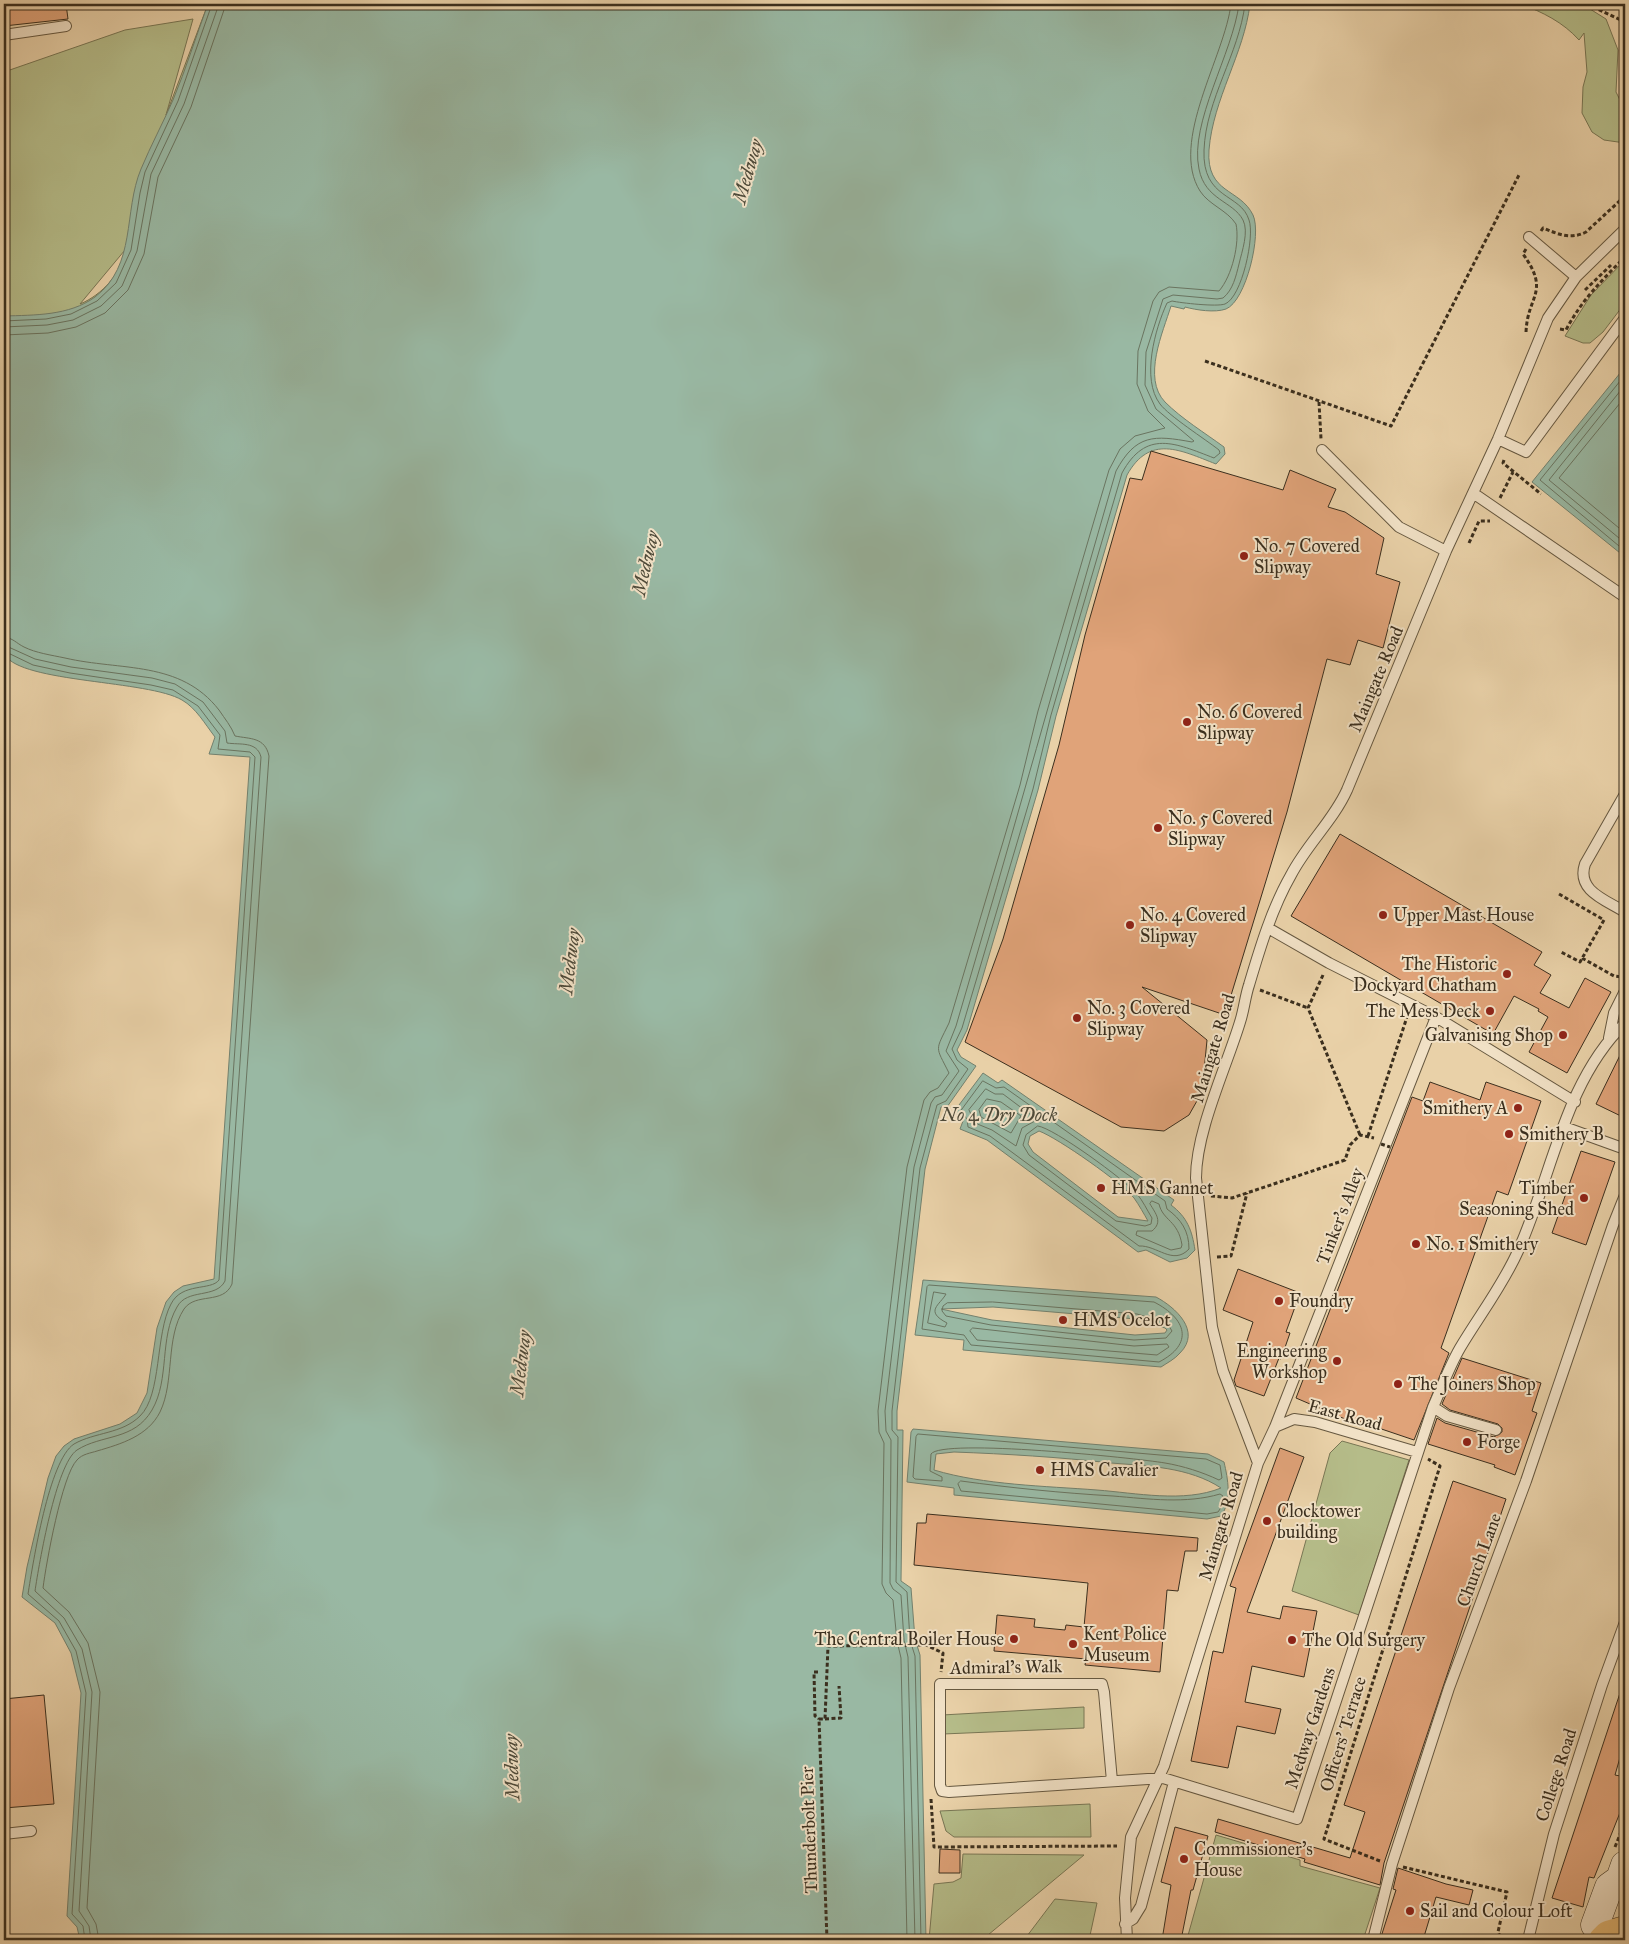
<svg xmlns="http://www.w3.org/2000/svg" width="1629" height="1944" font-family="'IM FELL Great Primer',serif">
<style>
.green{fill:#b5bc89;stroke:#787654;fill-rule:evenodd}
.water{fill:#99b8a3;stroke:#73816e;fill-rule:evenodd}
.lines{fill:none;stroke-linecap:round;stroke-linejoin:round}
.shore{stroke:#6a7460;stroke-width:1}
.building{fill:#e0a379;stroke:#3b2f1e}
.lane-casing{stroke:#665840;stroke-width:12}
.secondary-casing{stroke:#3b2f1e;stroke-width:29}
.primary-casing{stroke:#3b2f1e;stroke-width:29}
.path{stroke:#3b2f1e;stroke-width:3;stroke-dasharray:4 2.5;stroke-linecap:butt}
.lane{stroke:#f1e1c6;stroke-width:10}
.secondary{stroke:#f1e1c6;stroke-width:28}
.primary{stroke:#e4b874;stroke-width:28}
.path-bridge{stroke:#3b2f1e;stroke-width:3;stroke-dasharray:4 2.5;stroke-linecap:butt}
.poi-dot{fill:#8f2418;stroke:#f1e1c6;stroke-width:2}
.labels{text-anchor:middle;stroke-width:4;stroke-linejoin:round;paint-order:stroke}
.poi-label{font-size:18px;fill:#3b2f1e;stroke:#f1e1c6;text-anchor:start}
.street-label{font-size:18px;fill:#3b2f1e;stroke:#f1e1c6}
.water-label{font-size:19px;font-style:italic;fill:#4e4a39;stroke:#f1e1c6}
</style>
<rect width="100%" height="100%" fill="#e9d1a8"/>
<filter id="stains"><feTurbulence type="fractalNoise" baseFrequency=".004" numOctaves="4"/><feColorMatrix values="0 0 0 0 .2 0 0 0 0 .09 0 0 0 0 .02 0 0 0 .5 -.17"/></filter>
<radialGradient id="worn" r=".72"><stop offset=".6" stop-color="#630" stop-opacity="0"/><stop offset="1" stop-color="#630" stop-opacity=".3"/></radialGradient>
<path class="green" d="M208,4H324L4,457V72L125,30L193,19L166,115ZM125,250C122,273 102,295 80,304Z
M1521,4H1582L1606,19L1618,50L1616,92L1625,110V143L1604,140L1592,132L1582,113L1583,87L1587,72L1584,33L1579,40C1563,22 1542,12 1521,4Z
M1625,260V303L1603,332L1590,343H1583L1565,336L1591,295Z
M1342,1441L1409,1460L1359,1615L1292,1591L1330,1453Z
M1084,1707V1728L943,1734L942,1715Z
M1090,1804L1091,1837H954L946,1831L940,1811Z
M1216,1835L1300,1860V1866L1380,1888L1363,1940L1187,1939Z
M963,1854L1084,1855L982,1940H929L934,1884L953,1882L961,1878Z
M1055,1899L1097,1903L1089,1940H1024Z"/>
<path class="water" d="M208,4H1250C1244,54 1213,99 1209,150C1206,194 1240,188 1253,215C1262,234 1246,301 1226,309C1215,313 1196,310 1185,307L1184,309L1171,306C1163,332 1142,378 1165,402C1182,419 1205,433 1224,447L1225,454L1216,464C1180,450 1150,434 1127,475L1056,716L1038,790L967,1030L957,1050L961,1057L976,1066L947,1107H941L925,1169L897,1411V1430H903L901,1581L911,1588L915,1639L920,1655L926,1940H80L77,1927L67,1916L81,1693L71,1653L55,1623L22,1597L27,1567L48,1478L56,1456L64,1446L74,1439L120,1424L137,1413L147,1393L157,1328L166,1302L174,1292L183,1286L214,1279L250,757L209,754L215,737C205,724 196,708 182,700C148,680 22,683 5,655C0,642 9,621 4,606V316C34,315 69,316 95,297C137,265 123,212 141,169C151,145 163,123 173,100C186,69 196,36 208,4Z
M1625,367V557L1532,482Z
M983,1073L998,1083L1002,1080L1174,1200L1171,1205C1187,1217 1192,1230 1195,1250L1187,1258L1170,1262L1146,1250L1138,1252L987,1140L960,1129L963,1121L953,1113ZM1039,1131C1058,1138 1122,1183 1134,1198C1139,1205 1144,1214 1148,1221L1118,1217L1033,1152L1028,1144L1030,1136Z
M923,1280L1156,1297C1175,1307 1202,1331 1180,1353C1175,1359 1167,1363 1161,1367L963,1350L964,1340L915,1335ZM993,1307L1136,1319L1165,1328L1167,1330L1165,1333L1135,1335L992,1320L941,1309Z
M913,1429L1208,1454L1224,1462C1228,1479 1232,1501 1221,1516L1207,1519L954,1495V1488L907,1482L911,1432ZM954,1452C1007,1454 1058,1457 1111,1463C1148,1466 1189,1467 1221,1488C1184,1503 1136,1493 1097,1490C1045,1486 984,1485 934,1470L936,1454Z"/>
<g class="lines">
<path class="shore" d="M4,321L46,319L71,314L97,301L116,283L131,250L140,193L145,172L178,101L212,4
M4,327L47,325L73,320L101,306L122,286L137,251L151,174L184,104L219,4
M4,335L48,333L76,327L105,313L128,290L144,254L158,177L191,107L226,4
M1625,375L1540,480L1625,551
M1625,385L1549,480L1625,543
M1625,397L1559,478L1625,533
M4,637C13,638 16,643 24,647C36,653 51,655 65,658C121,671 180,660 219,710C225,719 231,726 235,736C250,739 265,737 269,756L232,1284C223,1305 196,1292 184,1309C165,1338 175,1381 160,1412C148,1436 121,1444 97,1451C91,1453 82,1454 77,1460C62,1475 46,1564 43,1588L69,1612L88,1643L100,1692L87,1908L96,1924L99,1940
M4,645L35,659L71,667L152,678L175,684L203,702L225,731L227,743C240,745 257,741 261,757L225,1281C216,1299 187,1288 177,1307C159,1338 170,1379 152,1410C134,1441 102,1434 77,1450C56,1464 39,1564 35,1591L64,1618L82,1649L92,1692L79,1911L89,1926L91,1940
M4,651L33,665L70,673L151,685L173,690L198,706L220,735L218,749L250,752L255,757L219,1280C211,1291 182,1282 171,1304C155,1334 162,1395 140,1416C122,1434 95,1432 74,1444C49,1460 33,1563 28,1594L59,1621L76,1651L86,1693L72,1914L83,1926L85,1940
M983,1081L996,1088L1004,1087L1165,1201L1167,1209C1181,1219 1189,1231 1189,1249C1173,1266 1157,1245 1139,1246L990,1136L968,1127L967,1119L961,1111Z
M986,1089L995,1094H1003L1035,1118V1121L1022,1128L1016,1146L992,1130L975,1123L969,1110Z
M987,1099L1001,1102L1021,1116L1011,1133L981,1117L979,1110Z
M1038,1126C1054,1128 1125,1180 1137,1194C1143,1201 1147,1210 1152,1218L1151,1224L1145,1226L1116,1221L1029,1155L1023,1145L1026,1135Z
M1152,1201L1159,1204C1163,1221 1178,1220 1182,1245L1181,1248L1171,1250L1136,1235L1137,1231H1152C1163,1222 1156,1214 1150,1204Z
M929,1285L1154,1302C1187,1319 1194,1344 1159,1362L971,1345L964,1335L922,1329L927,1287Z
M934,1292L946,1294C940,1305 924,1311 947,1323L945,1327L928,1323Z
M993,1302L1137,1314L1167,1323L1172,1331L1166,1338L1134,1340L991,1325L946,1316L942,1311L943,1306L947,1303Z
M973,1328L1134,1346L1167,1344L1169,1347L1157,1355L977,1340L970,1331Z
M918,1434L1206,1459L1220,1465L1222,1478L1219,1480C1202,1472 1183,1466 1165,1463C1136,1458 942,1438 931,1454L930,1471L942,1477V1481L915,1479L913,1477L916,1437Z
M961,1481C1012,1488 1062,1493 1113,1496C1149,1499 1186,1504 1220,1494L1223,1496L1222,1506L1218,1512L1207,1514L961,1491L958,1484Z
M907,1940L901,1658L897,1641L893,1600L886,1593L882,1584L884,1443L879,1432L878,1411L907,1167L924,1100L930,1092L938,1088L949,1073C935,1045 935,1052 949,1023L1020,785L1038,711L1109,470L1120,449L1135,436L1165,428L1148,411L1137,384L1138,351L1153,301L1159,292L1169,287L1219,291C1232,276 1240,243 1236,224C1227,210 1209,205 1200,191C1169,142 1225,56 1231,4
M915,1940L908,1657L904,1640L901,1595L893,1589L890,1583L891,1440L886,1431L885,1411L914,1167L931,1103L935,1097L942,1095L959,1071L946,1051L956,1026C1011,841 1062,656 1116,471C1136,434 1154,435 1192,442L1194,441L1156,409L1145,385L1146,352L1163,299L1173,295L1217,299L1223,298C1233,290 1236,276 1239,264C1242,251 1249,232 1243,220C1233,201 1205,200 1199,169C1189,123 1233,53 1239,4
M921,1940L915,1656L910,1640L907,1592L896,1582L898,1437L892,1430V1411L920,1168L937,1105L946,1101L968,1069L957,1060L952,1049L962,1028L1033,789L1051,715L1122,473C1146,429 1175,443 1214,458L1220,453L1219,450C1205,439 1169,416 1160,404C1141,379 1155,329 1167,303L1172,301C1181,303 1217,307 1225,304C1242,297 1255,236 1249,220C1241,193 1202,200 1204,150C1206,99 1239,54 1245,4"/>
</g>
<path class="building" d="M4,4H66L68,19L4,26Z
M1151,451L1283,490L1290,470L1336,489L1328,507L1345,512L1384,538L1376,574L1400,582L1383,648L1358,640L1350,665L1327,659L1287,812L1225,1015L1142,987L1207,1040L1202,1092L1189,1115L1164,1131L1121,1127L965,1042L1003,939L1059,745L1085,635L1130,478L1142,480Z
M1340,834L1542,952L1534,965L1551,975L1540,993L1569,1008L1585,978L1611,992L1567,1073L1529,1052L1548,1017L1538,1011L1539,1009L1514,996L1493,1034L1291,916Z
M1625,1045V1118L1596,1104Z
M1430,1082L1480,1100L1486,1082L1541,1101L1508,1195L1497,1191L1441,1348L1449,1353L1414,1440L1346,1417L1345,1419L1296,1398L1412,1097L1423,1101Z
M1581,1151L1615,1162L1586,1245L1552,1233Z
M1238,1269L1300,1293L1286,1332L1290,1333L1281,1359L1279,1358L1264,1396L1236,1386L1234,1380L1253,1322L1223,1310Z
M1462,1358L1541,1383L1532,1411L1537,1413L1515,1475L1494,1467L1495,1465L1428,1444L1437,1418L1445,1423L1494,1437L1502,1432V1428L1498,1424L1450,1410L1442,1404Z
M1280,1448L1304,1457L1247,1612L1280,1619L1283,1606L1317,1611L1304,1677L1252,1666L1245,1702L1281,1709L1275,1734L1237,1726L1228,1768L1191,1761L1213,1651L1223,1653L1236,1588L1230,1586Z
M1453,1481L1506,1499L1384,1863L1380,1885L1304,1862L1305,1859L1215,1832L1218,1819L1350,1858L1365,1812L1344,1805Z
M927,1514L1198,1538L1197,1551H1185L1178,1591L1167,1590L1160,1672L1085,1665L1086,1659L994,1651L997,1615L1035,1619L1034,1627L1065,1630L1066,1625L1084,1627L1088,1583L914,1565L917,1523H926Z
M1623,1684L1625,1685V1740L1615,1775L1625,1777V1800L1594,1878L1589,1877L1583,1907L1552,1898Z
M44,1695L54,1804L4,1808V1699Z
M1175,1827L1208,1836L1193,1890H1191L1181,1940H1162L1171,1885L1161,1882Z
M940,1849L960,1850V1873H939Z
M1398,1868L1446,1884L1473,1890L1469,1905L1436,1897L1423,1940H1380L1396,1890L1393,1889Z"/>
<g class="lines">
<defs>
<path id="lane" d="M4,35L66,26
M1529,237L1576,277
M1498,439L1526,452L1625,318
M1322,450L1399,527L1446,551
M1473,493L1625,597
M1625,794L1585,864C1576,891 1606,900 1625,912
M1268,928L1329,963L1436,1017L1575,1102
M1609,1038L1614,1013L1625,991
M1564,1127L1625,1149
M1433,1407L1447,1416L1496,1430
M1275,1427L1436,1017
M1258,1463L1275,1427L1294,1419L1315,1422L1417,1452
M1112,1781L1104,1692L1102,1684H940V1785L942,1791L949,1792L1163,1778L1297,1819L1433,1407C1442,1387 1449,1367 1460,1348C1479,1316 1503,1285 1518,1251C1552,1176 1564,1082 1625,1023
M4,1834L31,1831
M1125,1924L1133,1919L1141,1906L1174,1782
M1127,1940L1125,1898L1131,1837L1164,1766L1258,1463L1223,1371L1212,1327L1196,1178C1196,1131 1226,1068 1240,1022C1244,1010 1245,997 1249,985C1260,948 1272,908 1291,875C1307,844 1333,821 1347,790L1446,551L1498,439L1548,318L1576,277L1625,229
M1373,1940L1392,1864L1449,1688L1526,1481L1613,1225L1625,1195
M1528,1940L1554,1834L1602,1685L1625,1622"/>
<path id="secondary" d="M1595,1925L1609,1887L1620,1879L1625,1865"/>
<path id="primary" d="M1603,1940L1608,1935L1625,1930"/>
</defs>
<use href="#lane" class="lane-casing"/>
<use href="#secondary" class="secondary-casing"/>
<use href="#primary" class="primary-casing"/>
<path class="path" d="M1587,4L1625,22
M1620,19L1625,42
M1625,85V94
M1541,231L1543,228C1558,234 1570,240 1586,232L1625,196
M1526,249L1523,254C1551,293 1527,295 1526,333
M1585,290L1611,265
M1560,329L1566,330C1581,301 1602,280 1625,257
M1205,361L1391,426L1520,173
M1319,402L1321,439
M1504,460L1503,463L1541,494
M1500,498L1513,472
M1469,543L1479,521H1490
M1559,894L1604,920L1580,962L1561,952
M1582,958L1614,976L1622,977
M1323,975L1308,1008L1360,1135
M1260,990L1308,1008
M1368,1136L1407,1017
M1211,1196L1232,1198L1345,1160L1350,1145L1360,1135L1374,1138
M1217,1257L1231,1256L1247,1193
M818,1672H814L815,1716L819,1719
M825,1719L841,1718L839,1686
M931,1799L934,1847L1117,1846
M1615,1847L1625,1822
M1380,1861L1324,1839L1440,1466L1428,1459
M1403,1867L1507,1892L1498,1932L1502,1940
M827,1940L819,1719H825L828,1646L926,1645L943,1653L941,1672"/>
<use href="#lane" class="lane"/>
<use href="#secondary" class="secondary"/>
<use href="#primary" class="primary"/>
<path class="path-bridge" d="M1381,1144L1390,1147"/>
</g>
<g class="poi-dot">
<circle cx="1244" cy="556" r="5"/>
<circle cx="1187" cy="722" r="5"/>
<circle cx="1158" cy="828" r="5"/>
<circle cx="1383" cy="915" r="5"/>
<circle cx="1130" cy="925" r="5"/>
<circle cx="1507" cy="974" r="5"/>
<circle cx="1490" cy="1011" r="5"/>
<circle cx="1077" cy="1018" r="5"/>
<circle cx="1563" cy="1035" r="5"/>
<circle cx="1518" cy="1108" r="5"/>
<circle cx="1509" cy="1134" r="5"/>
<circle cx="1101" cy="1188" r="5"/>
<circle cx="1584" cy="1198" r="5"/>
<circle cx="1416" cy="1244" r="5"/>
<circle cx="1279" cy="1301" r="5"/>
<circle cx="1063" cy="1320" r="5"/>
<circle cx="1337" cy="1361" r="5"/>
<circle cx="1398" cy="1384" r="5"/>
<circle cx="1467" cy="1442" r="5"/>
<circle cx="1040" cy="1470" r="5"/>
<circle cx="1267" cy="1521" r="5"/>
<circle cx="1014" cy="1639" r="5"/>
<circle cx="1292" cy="1640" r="5"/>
<circle cx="1073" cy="1644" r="5"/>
<circle cx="1184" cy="1859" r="5"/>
<circle cx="1410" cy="1911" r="5"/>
</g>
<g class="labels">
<g class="poi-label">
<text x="1254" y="552">No. 7 Covered<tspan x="1254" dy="21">Slipway</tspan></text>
<text x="1197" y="718">No. 6 Covered<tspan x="1197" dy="21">Slipway</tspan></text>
<text x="1168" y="824">No. 5 Covered<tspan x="1168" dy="21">Slipway</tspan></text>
<text x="1140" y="921">No. 4 Covered<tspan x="1140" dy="21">Slipway</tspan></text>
<text x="1393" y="921">Upper Mast House</text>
<text x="1497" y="970" text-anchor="end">The Historic<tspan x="1497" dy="21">Dockyard Chatham</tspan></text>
<text x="1087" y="1014">No. 3 Covered<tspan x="1087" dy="21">Slipway</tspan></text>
<text x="1480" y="1017" text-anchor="end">The Mess Deck</text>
<text x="1553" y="1041" text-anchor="end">Galvanising Shop</text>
<text x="1508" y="1114" text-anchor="end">Smithery A</text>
<text x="1519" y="1140">Smithery B</text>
<text x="1111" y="1194">HMS Gannet</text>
<text x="1574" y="1194" text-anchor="end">Timber<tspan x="1574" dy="21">Seasoning Shed</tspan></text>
<text x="1426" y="1250">No. 1 Smithery</text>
<text x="1289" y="1307">Foundry</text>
<text x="1073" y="1326">HMS Ocelot</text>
<text x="1327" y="1357" text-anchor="end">Engineering<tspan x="1327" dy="21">Workshop</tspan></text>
<text x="1408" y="1390">The Joiners Shop</text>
<text x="1477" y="1448">Forge</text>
<text x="1050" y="1476">HMS Cavalier</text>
<text x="1277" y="1517">Clocktower<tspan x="1277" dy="21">building</tspan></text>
<text x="1083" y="1640">Kent Police<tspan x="1083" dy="21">Museum</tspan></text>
<text x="1004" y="1645" text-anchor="end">The Central Boiler House</text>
<text x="1302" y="1646">The Old Surgery</text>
<text x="1194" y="1855">Commissioner's<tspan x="1194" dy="21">House</tspan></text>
<text x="1420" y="1917">Sail and Colour Loft</text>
</g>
<g class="street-label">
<text transform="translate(1376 679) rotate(-67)" y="6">Maingate Road</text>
<text transform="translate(1213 1048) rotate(-73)" y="6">Maingate Road</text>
<text transform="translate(1340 1216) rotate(-69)" y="6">Tinker's Alley</text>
<text transform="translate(1345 1415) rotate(15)" y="6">East Road</text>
<text transform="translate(1221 1526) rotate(-73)" y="6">Maingate Road</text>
<text transform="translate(1479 1560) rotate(-70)" y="6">Church Lane</text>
<text transform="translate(1006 1667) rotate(-1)" y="6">Admiral's Walk</text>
<text transform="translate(1310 1728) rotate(-72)" y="6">Medway Gardens</text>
<text transform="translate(1343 1734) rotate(-73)" y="6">Officers' Terrace</text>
<text transform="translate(1556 1775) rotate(-72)" y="6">College Road</text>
<text transform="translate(809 1830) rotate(-92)" y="6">Thunderbolt Pier</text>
</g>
<g class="water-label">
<text transform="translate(747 171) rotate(-74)" y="7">Medway</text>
<text transform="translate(645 563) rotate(-77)" y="7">Medway</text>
<text transform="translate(569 961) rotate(-83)" y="7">Medway</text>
<text x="999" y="1121">No 4 Dry Dock</text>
<text transform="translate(520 1363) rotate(-83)" y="7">Medway</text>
<text transform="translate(511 1767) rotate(-92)" y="7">Medway</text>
</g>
</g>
<rect width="1629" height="1944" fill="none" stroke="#e9d1a8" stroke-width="20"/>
<rect x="5" y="5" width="1619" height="1934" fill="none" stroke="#3b2f1e" stroke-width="2.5"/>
<rect x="10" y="10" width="1609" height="1924" fill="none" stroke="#3b2f1e"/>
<rect width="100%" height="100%" filter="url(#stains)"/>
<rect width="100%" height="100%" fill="url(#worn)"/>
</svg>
